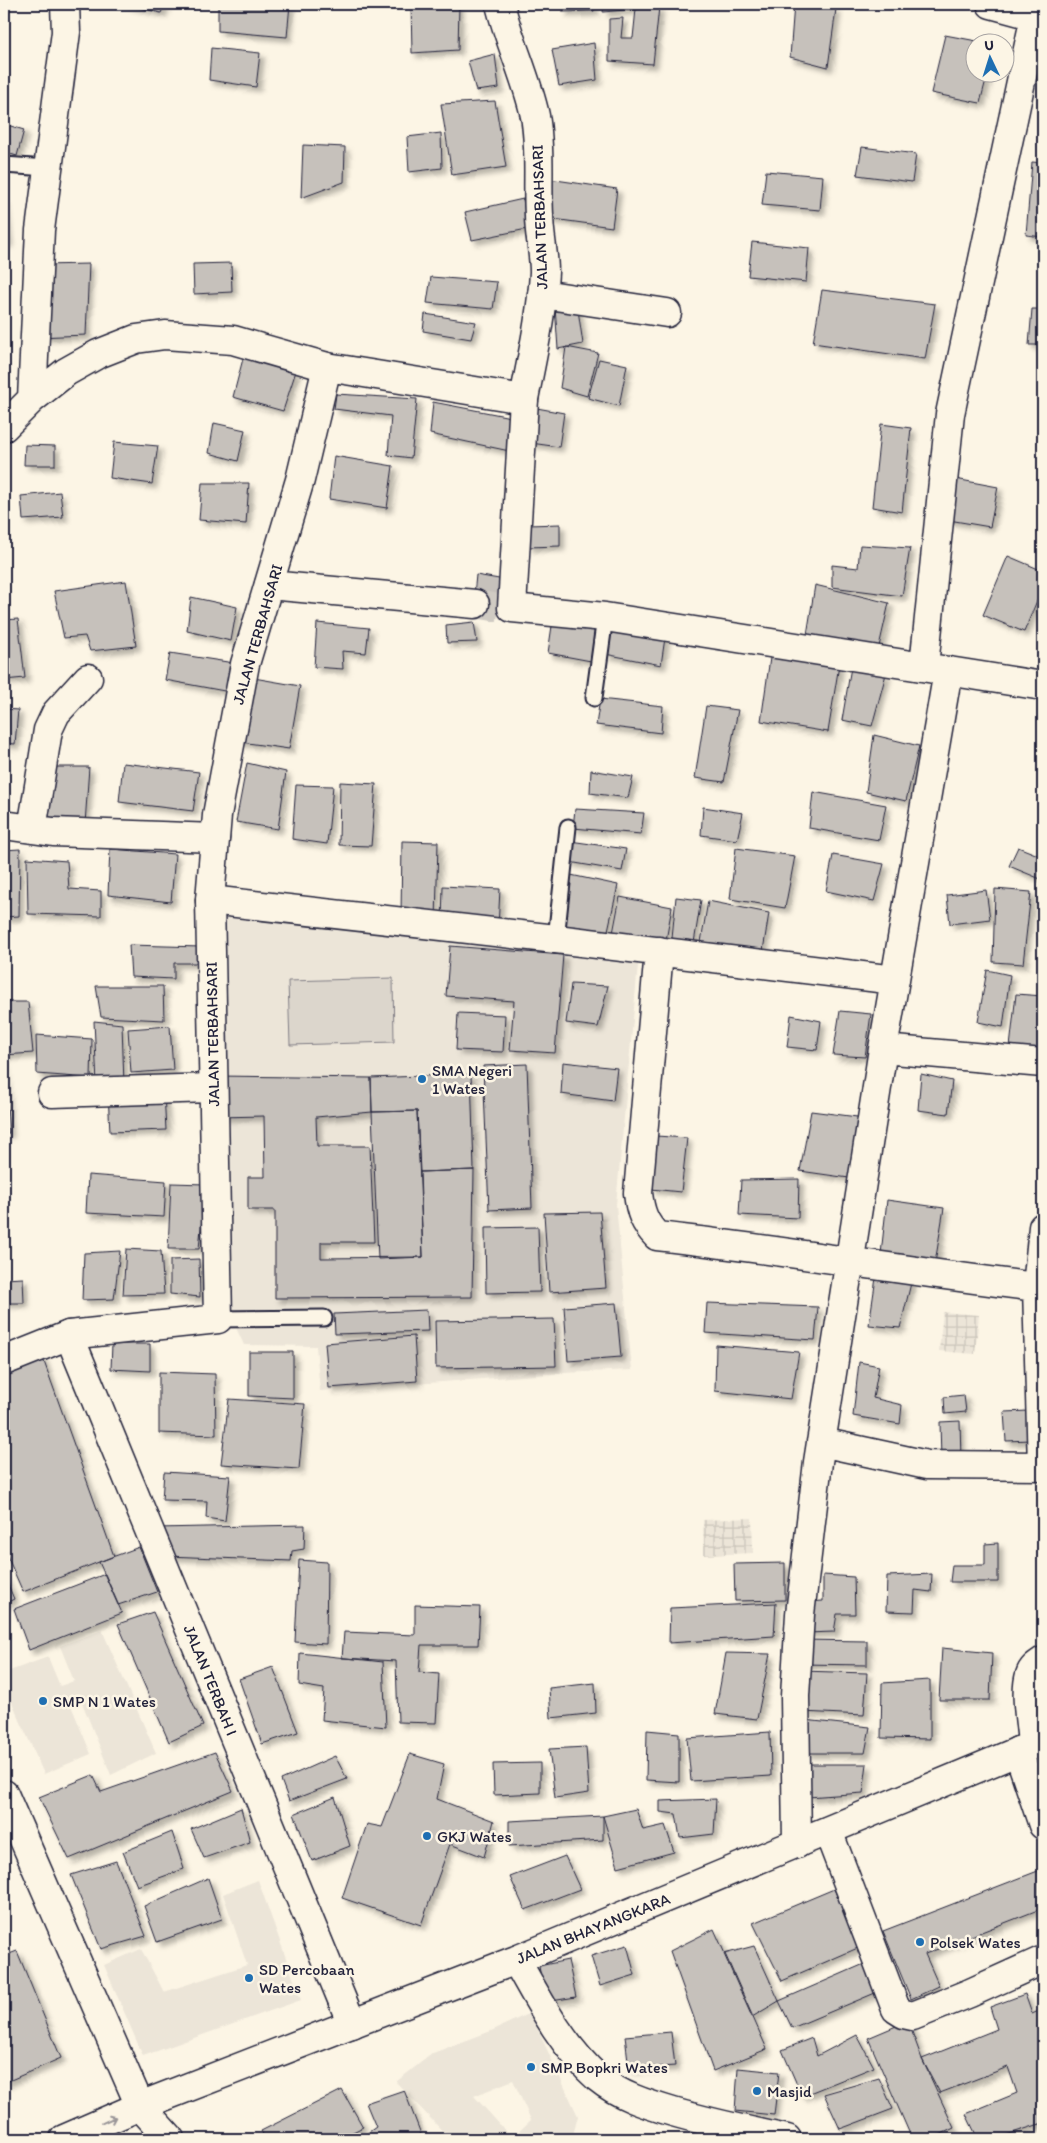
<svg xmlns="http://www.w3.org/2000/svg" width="1047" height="2143" font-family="Itim,sans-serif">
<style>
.built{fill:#ece5d8;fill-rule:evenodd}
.industrial{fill:url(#industrial-grid)}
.garden{fill:#dcd6cc;stroke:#7f7c84}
.building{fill:#c6c1bb;stroke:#22223b;filter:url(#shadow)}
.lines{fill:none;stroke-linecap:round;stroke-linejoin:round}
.minor-tunnel{stroke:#d0cbc3;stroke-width:28;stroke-dasharray:28 14;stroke-linecap:butt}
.service-casing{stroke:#22223b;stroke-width:19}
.minor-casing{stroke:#22223b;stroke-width:31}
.tertiary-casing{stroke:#22223b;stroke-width:31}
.service{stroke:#fcf5e5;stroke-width:15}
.minor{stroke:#fcf5e5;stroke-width:28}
.tertiary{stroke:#fcf5e5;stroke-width:28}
.oneway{stroke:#9a9698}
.poi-dot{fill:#1f6fb2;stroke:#fcf5e5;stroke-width:2}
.labels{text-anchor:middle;stroke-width:5;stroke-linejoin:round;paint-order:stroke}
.street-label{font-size:16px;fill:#22223b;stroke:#fcf5e5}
.poi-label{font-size:16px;fill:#22223b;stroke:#fcf5e5;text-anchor:start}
</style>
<defs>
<pattern id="industrial-grid" width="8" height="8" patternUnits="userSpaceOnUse" patternTransform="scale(1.25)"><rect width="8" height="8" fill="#ece5d8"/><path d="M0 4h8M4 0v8" fill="none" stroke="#cac4ba"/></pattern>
<filter id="shadow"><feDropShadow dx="4.5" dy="4.5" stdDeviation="2.5" flood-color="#0004"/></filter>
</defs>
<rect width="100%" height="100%" fill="#fcf5e5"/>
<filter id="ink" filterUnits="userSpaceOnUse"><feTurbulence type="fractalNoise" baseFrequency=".02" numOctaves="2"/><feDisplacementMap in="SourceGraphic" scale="10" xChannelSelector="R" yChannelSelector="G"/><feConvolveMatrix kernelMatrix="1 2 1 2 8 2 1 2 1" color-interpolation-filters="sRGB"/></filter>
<g filter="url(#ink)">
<path class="built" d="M214,906L639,954L616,1205L632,1370L563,1373L320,1391L316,1346L244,1345L219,1291Z
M102,1630L156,1753L111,1775L81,1700L70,1703L91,1754L44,1774L4,1684V1673L48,1657L60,1686L74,1681L60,1646Z
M258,1880L301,2000L143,2056L104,1965L141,1949L164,1992L247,1965L223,1894Z
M530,2013L578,2116L573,2135L568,2139H450L396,2082L433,2053L491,2031ZM513,2080L531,2120L512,2138L474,2096Z"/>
<path class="industrial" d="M943,1312L979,1315L975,1354L939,1351Z
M752,1518L753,1553L704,1555L703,1520Z"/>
<path class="garden" d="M393,978L394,1042L290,1045L288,981Z"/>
<path class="building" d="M125,4H165L161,13Z
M218,4H290L287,37L218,31Z
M411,4H459L458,50L412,53Z
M564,4H594V11L563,12Z
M604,4H636V9L603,12Z
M794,4H809L836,9L828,67L790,57Z
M659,7L653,64L609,61V19L623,18L621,38H633L636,9Z
M945,35L982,42H974V72H988L980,103L931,93Z
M594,43L597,80L559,86L552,50Z
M211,48L260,53L256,87L209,80Z
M495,54L499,88L476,91L468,61Z
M495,101L506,167L452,175L441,104Z
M4,124L24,130L17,156L4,152Z
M441,133L442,168L409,172L407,137Z
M303,145L345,147L344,182L301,198Z
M862,147L916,154L912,182L857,175Z
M1032,162L1043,163V237L1026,235Z
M766,171L823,176L820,210L762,205Z
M549,179L617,189L612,227L546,218Z
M523,199L527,229L472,240L465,212Z
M4,200L8,242L4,243Z
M752,242L809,248L806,282L748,276Z
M231,263L232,292L194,294L193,264Z
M89,264L86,335L37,337L41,265Z
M431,277L497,282L493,309L427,303Z
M822,290L935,304L925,359L813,343Z
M577,303L583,344L558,349L555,306Z
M1032,309H1043V345H1029Z
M425,314L476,322L471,339L423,331Z
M566,347L598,353L587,396L560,388Z
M245,351L296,371L283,411L233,397Z
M599,359L627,365L619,406L588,398Z
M336,394L417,399L411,458L388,455L391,416L334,409Z
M433,402L516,418L514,452L430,434Z
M526,406L564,413L559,447L524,442Z
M214,423L245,430L238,461L209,453Z
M881,424L911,428L902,512L872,507Z
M114,442L158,446L152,484L110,478Z
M25,445L55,446V465H24Z
M334,456L393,466L387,508L329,499Z
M950,478L998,487L990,527L943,519Z
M202,483H249L246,524L199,520Z
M60,492L63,517L23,520L21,496Z
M560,524V546L528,547V525Z
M860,545L910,548L902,596L832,587V565L858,568Z
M1008,556L1043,571V586L1024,632L983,615Z
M476,575L499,579V598L474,595Z
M126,581L136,646L90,651L85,636L64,638L54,591Z
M815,585L889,603L878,651L807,635Z
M191,597L237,607L231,641L187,631Z
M18,619L25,678L4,680V620Z
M553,619L596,629L591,661L548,653Z
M474,622L477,642L447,643L446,625Z
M317,623L369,628L366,653L342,651L343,669L314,667Z
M610,625L666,631L661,665L605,654Z
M771,651L839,665L828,732L761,721Z
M170,653L234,663L230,692L165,680Z
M851,667L886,674L872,726L842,720Z
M248,677L300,686L289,749L234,741Z
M600,699L663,706L661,733L596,725Z
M706,706L738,710L724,782L695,778Z
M4,709L18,710L15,744L4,743Z
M874,735L919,746L906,801L866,792Z
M123,763L199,772L193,811L119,802Z
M247,763L286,772L278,829L236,822Z
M46,767H89L85,824H45Z
M591,770L633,777L628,798L590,793Z
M340,782L376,784L371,846L339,845Z
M296,785L333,786L327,844L292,839Z
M813,792L886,805L879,840L809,828Z
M703,807L743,813L737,840L701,835Z
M575,809L644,813L641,834L573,828Z
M402,841L438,842L436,920L401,916Z
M570,841L626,849L622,871L569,862Z
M1018,847L1043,857V880L1009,866Z
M736,848L795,856L785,908L730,899Z
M20,849L19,916L4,917V850Z
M110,849L175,854L171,902L108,895Z
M833,855L884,864L874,901L826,891Z
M27,858L67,861L69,889L101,891V916L28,914Z
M566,874L618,885L607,935L559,930Z
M443,886L500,889L498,928L442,922Z
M995,889L1031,892L1023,964L993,962Z
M986,890L990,919L950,924L947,895Z
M620,897L672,907L665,946L613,933Z
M676,897L701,900L693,949L671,948Z
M708,901L769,913L762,957L700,948Z
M129,945L201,947V963H174V979L131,977Z
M450,946L563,955L555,1053L510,1050L514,1001L446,996Z
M987,970L1010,975L1003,1027L978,1022Z
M571,984L608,986L598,1027L566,1023Z
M96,986H163L164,1020L101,1017Z
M1016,994L1043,996V1051L1010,1047Z
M4,1002H28L33,1053L4,1055Z
M840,1011L871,1014L865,1057L833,1055Z
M458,1013L505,1015L503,1052L456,1050Z
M791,1015L821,1021L817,1050L787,1047Z
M94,1021L122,1024L124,1085L97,1084Z
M170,1026L173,1070L131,1073L128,1029Z
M36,1035L92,1039L91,1078L37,1074Z
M563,1062L617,1068L613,1101L561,1094Z
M4,1063L9,1133L4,1134Z
M527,1064L532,1208L489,1210L483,1066Z
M471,1074L474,1170L420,1172L417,1111L372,1112L371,1078Z
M921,1074L952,1081L948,1114L918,1110Z
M218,1076L371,1078L372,1112L316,1117L317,1146H370L374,1242H321V1258L423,1257L420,1172L474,1170L472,1297L275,1298V1210H248V1177H265L264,1116L218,1117Z
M108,1093H164L166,1130L110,1132Z
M417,1111L423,1257L378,1259L372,1112Z
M811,1111L865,1118L849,1178L800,1171Z
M656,1136L687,1138L681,1192L651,1189Z
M88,1175L166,1181L164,1217L86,1213Z
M799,1179L798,1218L739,1215L741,1180Z
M171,1183L205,1184L199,1249H168Z
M887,1200L944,1208L935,1263L881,1254Z
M600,1212L606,1288L549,1292L544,1213Z
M538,1227L540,1292L486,1293L485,1228Z
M126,1249L161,1251L164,1294L123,1295Z
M120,1251L114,1299L82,1300L84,1253Z
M199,1259L200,1297L170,1294V1260Z
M877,1271L913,1275L900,1328L869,1325Z
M23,1278L24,1303H4V1279Z
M616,1303L621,1357L568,1361L564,1307Z
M707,1303L818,1307L815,1340L705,1333Z
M427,1310L428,1331L335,1334L334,1314Z
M554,1319L556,1366L436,1368L435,1321Z
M414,1336L417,1381L329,1388L325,1343Z
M112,1344H150V1371L111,1369Z
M716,1345L799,1352L791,1399L715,1391Z
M249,1352H293V1398L249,1396Z
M42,1356L114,1556L23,1592L4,1549V1371Z
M859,1362L879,1366L873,1398L902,1405L900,1424L853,1416Z
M159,1372L215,1374L216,1435L159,1433Z
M964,1395L966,1412L945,1414L944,1397Z
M229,1399L305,1404L299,1469L221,1464Z
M1029,1411L1030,1440L1006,1441L1004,1412Z
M960,1421L961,1459H941L940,1422Z
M164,1472L230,1476L225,1521L206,1518L207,1501L162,1500Z
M305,1525L304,1549L292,1551L291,1561L167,1556L156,1528Z
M998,1543V1582H950L952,1565H985V1544Z
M139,1547L157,1592L118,1605L99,1562Z
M299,1560L327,1562L326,1644L295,1642Z
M785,1563V1600L735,1601L734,1564Z
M105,1574L122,1613L29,1650L14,1609Z
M932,1574L931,1592L915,1590L914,1612L886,1611L887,1576Z
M4,1575L14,1599L4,1604Z
M823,1575L854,1577L855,1614H837L834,1632L805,1633L806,1602L823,1601Z
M776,1603L774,1636L669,1643L670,1608Z
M415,1605L480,1607L478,1645H421L419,1672L439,1674L436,1723L398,1722L396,1661L342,1658L344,1632L415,1635Z
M153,1612L203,1726L169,1742L118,1624Z
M802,1640L867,1641V1665L801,1664Z
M942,1648L992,1653L990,1700H939Z
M300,1653L383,1662L386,1727L322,1720L324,1689L299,1685Z
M726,1653L770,1654L757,1719L715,1714Z
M273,1667L298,1732L262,1744L239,1679Z
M801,1671L867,1673L864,1715L802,1712Z
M930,1680V1739L881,1738L882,1683Z
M595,1683L596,1713L551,1718L549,1688Z
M804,1720L870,1727L865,1753H806Z
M647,1730L679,1733V1782L646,1780Z
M770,1732L771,1776L691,1781L687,1738Z
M586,1747L589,1793L555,1798L549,1749Z
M215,1752L233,1791L69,1859L39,1797L93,1775L101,1792Z
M410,1754L444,1764L437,1799L494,1821L484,1857L450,1844L421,1925L342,1898L367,1824L382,1827Z
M335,1756L347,1779L289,1801L281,1780Z
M540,1763V1793L494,1795L493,1764Z
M805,1764H867L863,1793L808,1797Z
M335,1797L350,1846L312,1861L294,1814Z
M716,1799L714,1834L680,1838L676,1814L660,1812V1801Z
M241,1808L250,1842L204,1858L191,1829Z
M636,1809L643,1830L665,1825L674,1852L618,1867L603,1816Z
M603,1816V1840L509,1846V1821Z
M172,1832L184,1869L137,1886L123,1852Z
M565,1856L580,1889L525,1910L510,1877Z
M116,1861L146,1936L101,1949L71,1875Z
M1043,1869V1908L925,1954L939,1986L911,1999L883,1931Z
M208,1878L222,1919L157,1942L144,1906Z
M834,1889L860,1947L782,1981L753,1923Z
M714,1929L767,2049L713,2071L670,1951Z
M627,1945L635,1975L600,1986L591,1956Z
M754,1946L779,2001L752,2017L724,1954Z
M17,1951L61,2058L4,2083V1956Z
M568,1960L576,1997L545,2002L539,1966Z
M871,1961L887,1988L792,2028L779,2001Z
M1025,1994L1032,2014L1043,2009V2123L994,2139H978L966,2114L1017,2093L1008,2067L940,2093L922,2059L997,2029L990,2007Z
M908,2021L922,2059L954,2128L931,2139H912L868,2038Z
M671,2032L675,2066L629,2069L625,2036Z
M857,2035L874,2067L802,2096L782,2050L812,2038L817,2056Z
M738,2068L779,2072L774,2115L735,2111Z
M879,2078L893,2109L840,2129L824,2094Z
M342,2090L363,2127L339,2139H266L261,2131Z
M404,2090L421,2134L412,2139H359L376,2127L366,2103Z"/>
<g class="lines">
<path class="minor-tunnel" d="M475,604L499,608"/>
<defs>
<path id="service" d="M4,165L47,168
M594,698L605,617
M556,939L568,827
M218,1319L324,1318"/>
<path id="minor" d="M542,294L667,313
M32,399L40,230L66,32L65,4
M524,399L512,608L605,617L1043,686
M4,427L32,399L66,372L98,354L136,339L165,335L233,340L327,367
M269,585L475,604
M924,666L950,414L1035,16
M4,825L53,832L215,838
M32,829L48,730L56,713L88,678
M210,900L556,939L895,980
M659,951L638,1193C640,1211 644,1223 657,1236C784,1250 910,1272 1037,1287
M883,1049L1043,1063
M52,1093L212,1088
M69,1335L352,2024
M821,1442L927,1465L1043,1466
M1042,1466L1037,1287L1043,1227
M1032,1745C1031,1726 1024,1693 1030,1675C1032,1668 1037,1665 1043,1661
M1018,1751L1043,1825
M4,1794L140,2106
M828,1831L896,2009L904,2014L913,2016L970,1993L1043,1960
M797,1844L795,1696L800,1614L818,1462L883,1049L948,671"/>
<path id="tertiary" d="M991,4L1043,18
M4,1361L69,1335L218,1319L210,900L217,815L245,664L300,480L327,367L524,399C532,357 542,314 544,272C544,253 539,234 539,215C537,182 541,149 535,116C527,78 509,42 500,4
M516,1960C539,2001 562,2046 598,2078C620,2096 646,2104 673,2112C711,2123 749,2131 787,2139
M140,2106L516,1960L1043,1741
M64,2139L140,2106L170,2139"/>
</defs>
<use href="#service" class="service-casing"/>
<use href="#minor" class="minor-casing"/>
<use href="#tertiary" class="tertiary-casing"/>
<use href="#service" class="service"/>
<use href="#minor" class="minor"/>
<use href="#tertiary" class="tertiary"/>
</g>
<defs><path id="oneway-shaft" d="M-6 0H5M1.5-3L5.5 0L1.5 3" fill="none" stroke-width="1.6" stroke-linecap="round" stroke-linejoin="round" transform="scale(1.25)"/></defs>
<use class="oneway" href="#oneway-shaft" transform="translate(109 2120) rotate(-24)"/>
</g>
<g class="poi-dot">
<circle cx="422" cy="1079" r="5"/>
<circle cx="43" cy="1701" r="5"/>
<circle cx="427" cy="1836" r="5"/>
<circle cx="920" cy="1942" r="5"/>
<circle cx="249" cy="1978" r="5"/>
<circle cx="531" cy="2067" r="5"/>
<circle cx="757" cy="2091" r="5"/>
</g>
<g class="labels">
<g class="street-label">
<text transform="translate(539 217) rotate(-92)" y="6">JALAN TERBAHSARI</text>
<text transform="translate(257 634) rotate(-74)" y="6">JALAN TERBAHSARI</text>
<text transform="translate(212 1034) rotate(-91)" y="6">JALAN TERBAHSARI</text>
<text transform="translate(211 1680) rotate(68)" y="6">JALAN TERBAH I</text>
<text transform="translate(593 1928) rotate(-22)" y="6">JALAN BHAYANGKARA</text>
</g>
<g class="poi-label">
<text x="432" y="1076">SMA Negeri<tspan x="432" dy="18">1 Wates</tspan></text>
<text x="53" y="1707">SMP N 1 Wates</text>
<text x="437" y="1842">GKJ Wates</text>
<text x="930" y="1948">Polsek Wates</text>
<text x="259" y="1975">SD Percobaan<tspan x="259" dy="18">Wates</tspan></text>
<text x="541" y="2073">SMP Bopkri Wates</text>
<text x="767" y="2097">Masjid</text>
</g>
</g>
<rect width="1047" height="2143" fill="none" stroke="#fcf5e5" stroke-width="20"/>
<rect x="10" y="10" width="1027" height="2123" fill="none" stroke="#22223b" stroke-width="2" filter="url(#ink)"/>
<g transform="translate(990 58) rotate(356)"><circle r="24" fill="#fcf5e5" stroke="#a5a1a1"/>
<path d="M0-4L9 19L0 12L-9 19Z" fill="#1f6fb2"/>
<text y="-8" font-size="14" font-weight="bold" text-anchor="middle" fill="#22223b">U</text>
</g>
</svg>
